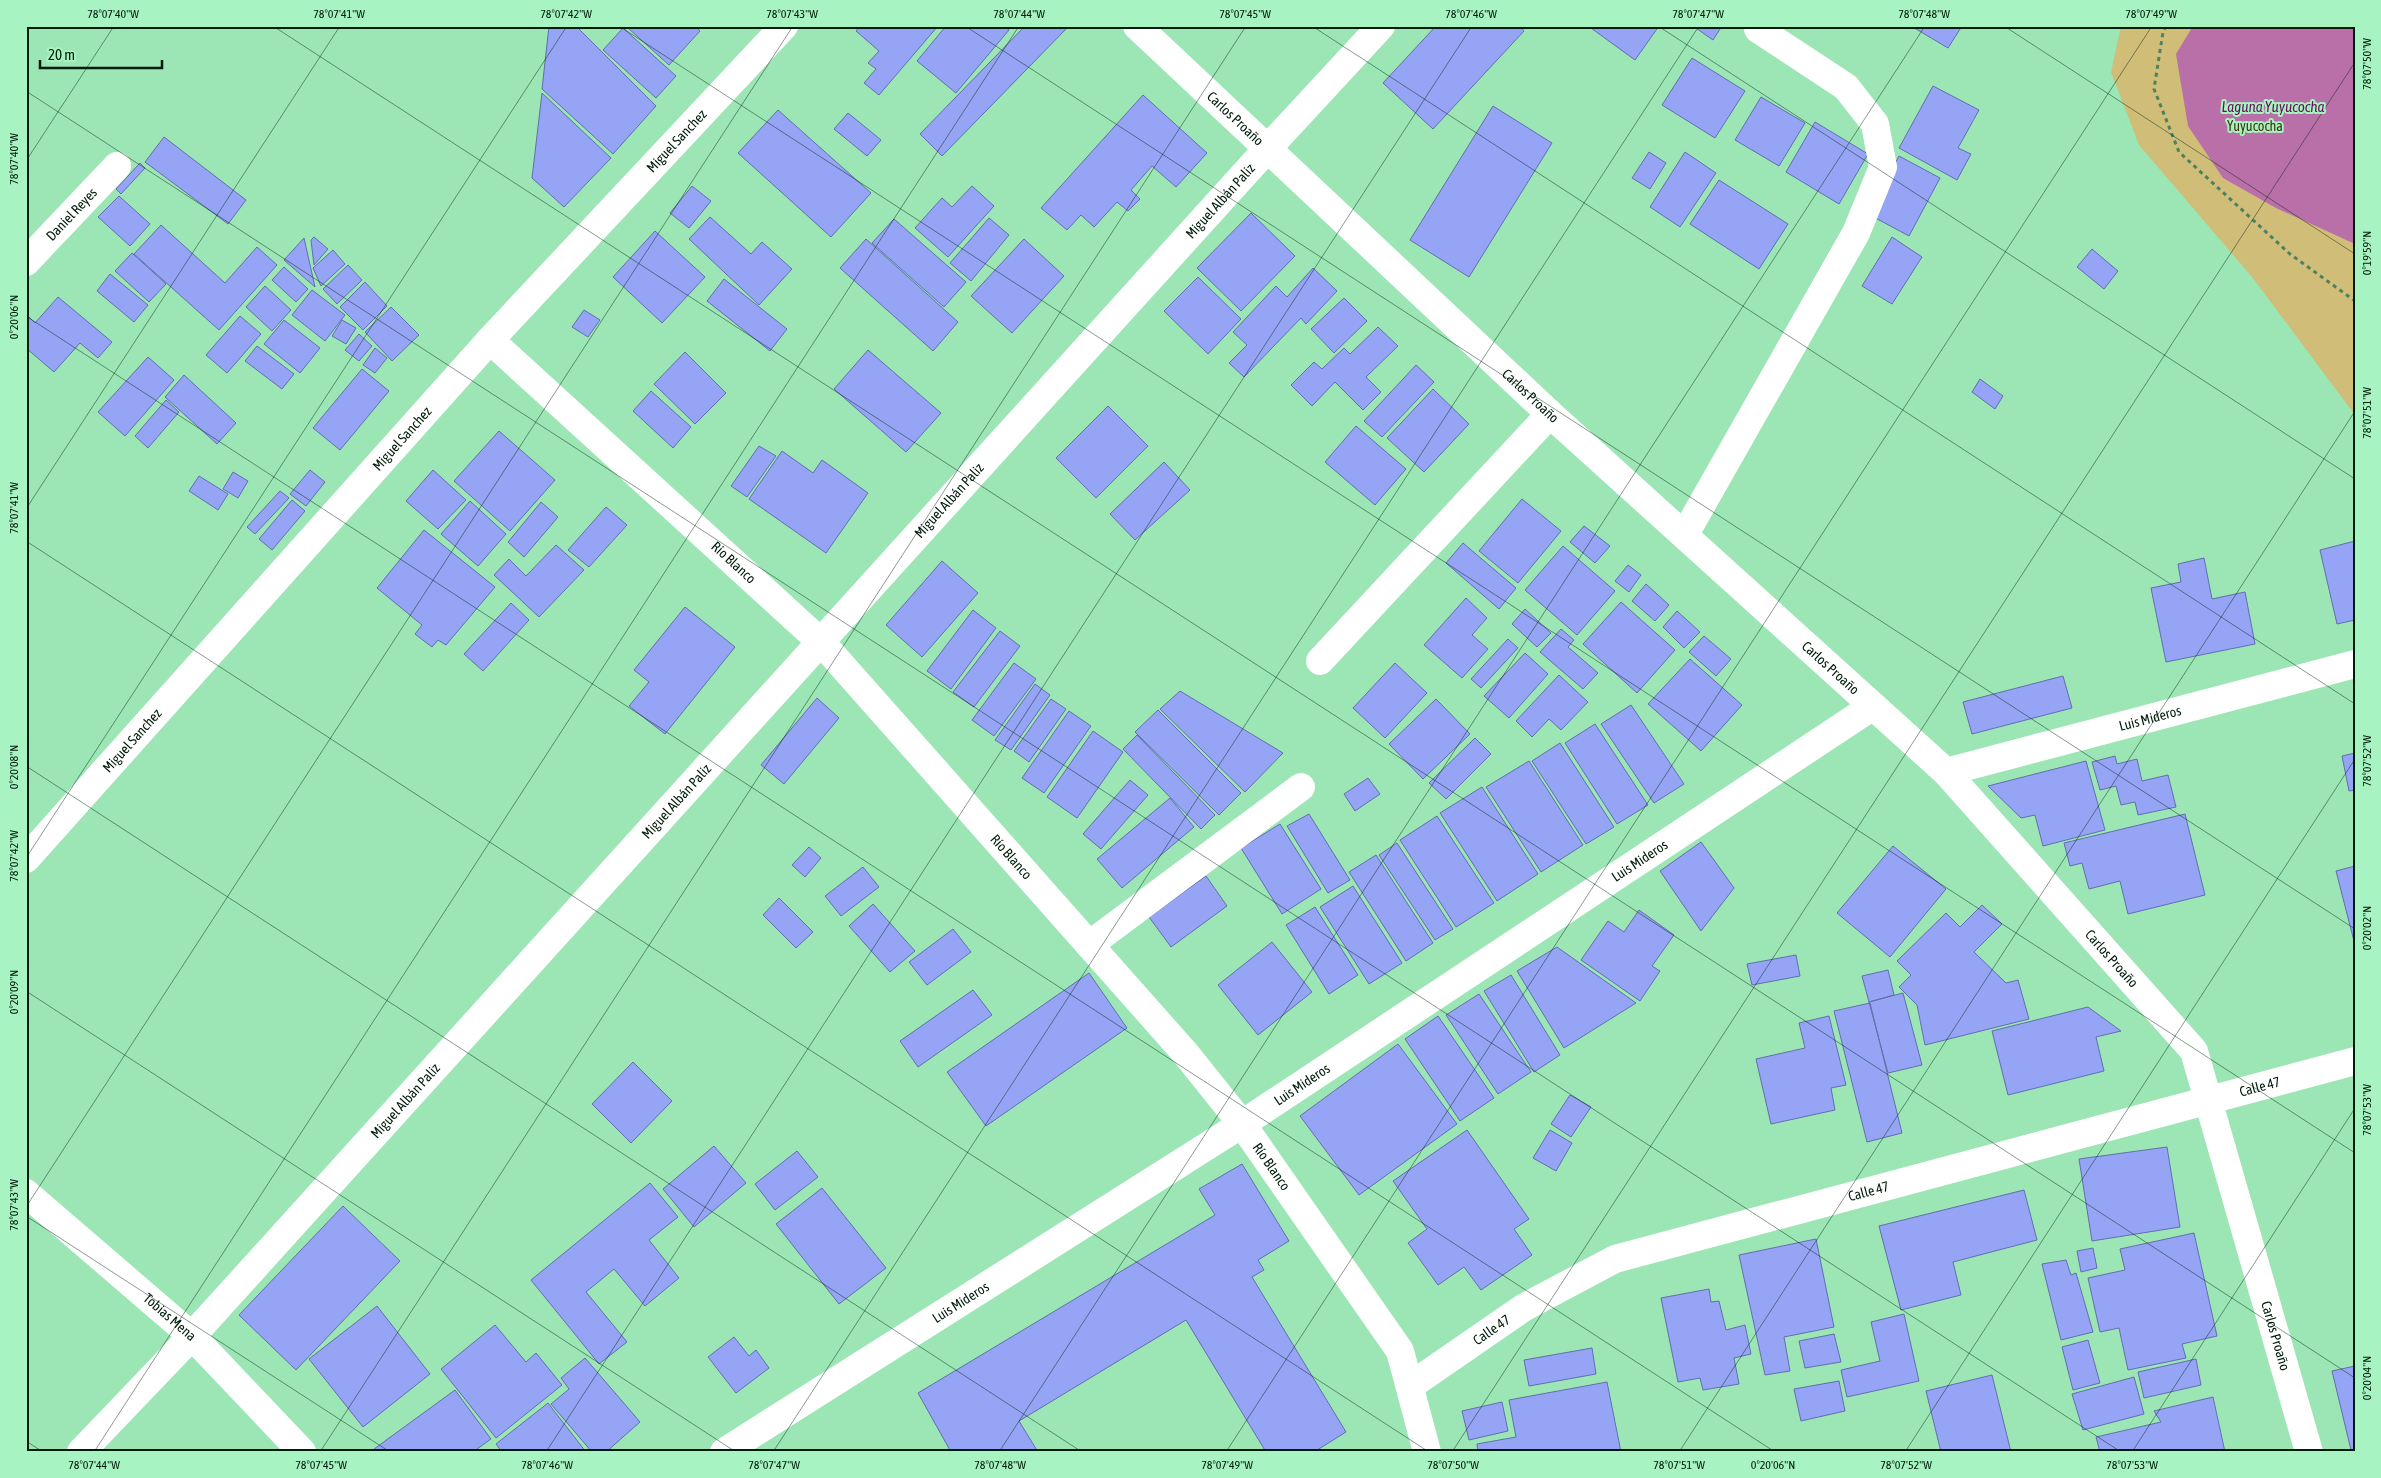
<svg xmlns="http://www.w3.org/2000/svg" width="2381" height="1478" font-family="'Asap Condensed',sans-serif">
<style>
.green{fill:#d0bd78}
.water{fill:#b970a9}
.building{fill:#95a4f5;stroke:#626eaf}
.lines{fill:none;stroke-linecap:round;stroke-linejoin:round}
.path{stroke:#4d815f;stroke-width:3;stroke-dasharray:4 4;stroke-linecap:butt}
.minor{stroke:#fff;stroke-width:28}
.ticks{fill:none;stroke:#001c0b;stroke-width:1;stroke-opacity:0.45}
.labels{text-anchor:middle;stroke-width:4;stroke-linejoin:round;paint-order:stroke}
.street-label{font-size:14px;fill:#001c0b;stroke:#a7f3c1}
.park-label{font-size:14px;fill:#3d3308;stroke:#a7f3c1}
.water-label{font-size:15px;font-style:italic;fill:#670d5b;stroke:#a7f3c1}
.neatline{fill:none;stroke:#001c0b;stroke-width:2}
.ticks-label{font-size:12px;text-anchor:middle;fill:#001c0b}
</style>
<rect width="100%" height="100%" fill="#9be6b4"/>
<path class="green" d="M2121,26H2355V415L2252,277L2139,145L2111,72Z"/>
<path class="water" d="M2193,26H2355V244L2276,208L2223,178L2188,126L2176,54Z"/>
<path class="building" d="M549,26H576L656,106L613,154L542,89Z
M629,26H695L700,31L669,65L628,28Z
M860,26H938L879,95L864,83L876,69L868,63L879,51L856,31Z
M946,26H1004L1009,30L956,93L917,61Z
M1025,26L1068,27L942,156L920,134Z
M1436,26H1520L1524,31L1433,129L1383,83Z
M1593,26H1659L1635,60L1591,28Z
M1693,26H1722L1713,40Z
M1911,26H1962L1948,48Z
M623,28L676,76L656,98L603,50Z
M1692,58L1745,91L1715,138L1662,105Z
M1933,86L1979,110L1958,148L1971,154L1957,180L1899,148Z
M542,93L611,158L564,207L532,178Z
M1143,95L1207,153L1176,187L1152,166L1131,190L1140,199L1128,211L1117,202L1094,227L1081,215L1067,230L1041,208Z
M1761,97L1805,123L1779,166L1735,140Z
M1493,106L1552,143L1469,277L1410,240Z
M778,110L871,193L831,237L738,153Z
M848,113L881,140L867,156L834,129Z
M1815,122L1868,154L1839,204L1786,172Z
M164,137L246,200L228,224L145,162Z
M1649,152L1666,163L1650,189L1632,178Z
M1685,152L1716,173L1680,227L1650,207Z
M1899,156L1940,178L1909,236L1868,214Z
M140,163L145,168L121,194L116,189Z
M1719,180L1788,224L1759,269L1690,224Z
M692,186L711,201L689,228L670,213Z
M972,186L994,206L948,257L915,228L942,198L952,207Z
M119,196L150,224L130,246L98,217Z
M1251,213L1295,256L1241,311L1197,268Z
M710,217L751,254L762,242L792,269L759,305L689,239Z
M989,218L1009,235L971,281L950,263Z
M894,219L966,282L944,307L872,243Z
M161,225L225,283L257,247L277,265L219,330L134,254Z
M655,231L705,277L662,323L613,277Z
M314,237L328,249L314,265L311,240Z
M1892,237L1922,257L1892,304L1862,286Z
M304,238L315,287L284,260Z
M866,239L958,322L933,351L840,268Z
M1024,239L1064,276L1012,333L971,296Z
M2092,249L2118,271L2104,289L2077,267Z
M333,250L345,264L321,286L313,268Z
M132,253L166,284L149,302L115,271Z
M348,265L362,280L337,304L323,289Z
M284,267L308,289L296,302L272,280Z
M1313,268L1337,291L1306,324L1301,318L1244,377L1229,363L1247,345L1233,332L1276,286L1287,297Z
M110,274L148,305L134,322L97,291Z
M1198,277L1241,319L1208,354L1164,311Z
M724,279L787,329L770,351L707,301Z
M365,282L387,306L363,330L340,307Z
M265,286L291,310L272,331L246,307Z
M312,290L345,315L325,341L292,315Z
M58,297L112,342L98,358L80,343L54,372L26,348V320L29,317L35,323Z
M1344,298L1367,321L1334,353L1311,329Z
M391,307L419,335L392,361L365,332Z
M584,310L600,320L588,337L572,327Z
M240,316L261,334L227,373L206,355Z
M284,320L320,348L300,373L264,344Z
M342,320L356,328L346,344L332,336Z
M1378,327L1398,346L1366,377L1381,392L1363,410L1335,382L1312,406L1291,385L1314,362L1322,369L1344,348L1350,354Z
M359,334L372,346L359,361L345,350Z
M257,346L294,374L282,389L245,361Z
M375,348L387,358L375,373L363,365Z
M868,350L941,413L906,452L834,389Z
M685,352L726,393L695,424L654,384Z
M148,357L174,380L125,436L98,412Z
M1416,365L1434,382L1382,437L1364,421Z
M362,369L389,391L340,450L313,428Z
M184,375L236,423L217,444L165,397Z
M1980,379L2003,396L1995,409L1972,392Z
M1433,389L1469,424L1424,472L1387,438Z
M651,391L691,427L673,448L633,411Z
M166,400L179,412L148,448L135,436Z
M1108,406L1148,446L1096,498L1056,458Z
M1356,426L1406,469L1375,505L1325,462Z
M499,431L555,480L510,531L454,481Z
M759,446L776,456L747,497L731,486Z
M782,451L813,473L822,460L868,493L826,553L749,499Z
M1164,462L1190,490L1135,540L1110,514Z
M310,470L325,482L306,506L290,494Z
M433,470L466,500L438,529L406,501Z
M233,472L248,481L238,498L223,489Z
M199,476L228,494L218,510L189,491Z
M280,491L289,498L255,534L247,527Z
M1522,499L1561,531L1518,583L1479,551Z
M292,500L305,511L272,550L259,539Z
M470,501L506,534L478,566L441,534Z
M541,502L558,517L524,557L508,542Z
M606,507L627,525L589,567L568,550Z
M1584,526L1610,546L1595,563L1570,542Z
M424,530L495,587L446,645L438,640L432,647L415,634L422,625L377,588Z
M2355,541V620L2337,624L2320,550Z
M1463,543L1516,588L1499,609L1446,563Z
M556,545L584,570L539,617L494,575L509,559L526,576Z
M1563,546L1615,591L1577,635L1525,590Z
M2204,558L2212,599L2245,592L2255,644L2166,662L2151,588L2181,582L2178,564Z
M942,561L978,593L922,657L886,625Z
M1628,565L1641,575L1629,592L1615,581Z
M1646,584L1669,605L1655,621L1632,601Z
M1466,598L1487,618L1472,635L1488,649L1462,678L1424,645Z
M1621,602L1675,650L1637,693L1583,644Z
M511,603L529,620L483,671L464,654Z
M685,607L735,647L665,734L629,706L649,682L634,670Z
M1525,609L1551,633L1537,647L1512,624Z
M973,610L996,628L951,689L927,671Z
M1677,611L1700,632L1684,648L1663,627Z
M1561,629L1574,640L1568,647L1598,673L1583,689L1540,652Z
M1000,631L1020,646L974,707L953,692Z
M1704,636L1731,659L1716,676L1689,652Z
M1508,639L1518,648L1481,688L1471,679Z
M1525,653L1548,674L1509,718L1484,696Z
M1690,659L1742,705L1701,751L1648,704Z
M1014,663L1036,679L994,736L972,720Z
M1395,663L1427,693L1385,738L1353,708Z
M1559,675L1588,702L1561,730L1549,719L1532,737L1516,721Z
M2063,676L2072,708L1972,734L1963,702Z
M1035,684L1050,695L1011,750L995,740Z
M1180,691L1283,753L1245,792L1160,709Z
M817,698L839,718L784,784L761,765Z
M1051,699L1066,709L1029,762L1014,751Z
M1436,699L1470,734L1423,779L1389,744Z
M1631,705L1684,784L1654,803L1601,724Z
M1158,710L1241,793L1219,815L1135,732Z
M1069,711L1091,726L1044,793L1022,778Z
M1595,724L1648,805L1617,824L1565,743Z
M1093,731L1123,752L1077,818L1047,797Z
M1137,735L1215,815L1201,829L1123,749Z
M1475,738L1491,754L1446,799L1429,783Z
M1560,743L1614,827L1586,844L1532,761Z
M2355,753V790L2349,791L2342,756Z
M2115,756L2117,764L2137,759L2142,781L2168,775L2176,807L2138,815L2135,802L2121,805L2116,786L2100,790L2092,762Z
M1529,761L1583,845L1541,872L1486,787Z
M2086,761L2105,830L2043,846L2035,815L2021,818L1988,786Z
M1368,778L1380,794L1355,811L1344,794Z
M1130,780L1148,795L1101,849L1083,834Z
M1482,787L1538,874L1497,901L1440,813Z
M1170,798L1194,827L1122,888L1097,859Z
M1309,814L1350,880L1328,893L1287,826Z
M2185,814L2205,895L2128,914L2120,881L2089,889L2082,863L2070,866L2064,843Z
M1437,816L1494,903L1456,927L1400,840Z
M1280,824L1321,889L1282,914L1241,848Z
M1701,842L1734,888L1701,931L1660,871Z
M1397,843L1453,929L1435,940L1379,855Z
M1893,846L1946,889L1890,957L1837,913Z
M809,847L821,858L805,877L792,865Z
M1376,855L1433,943L1406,961L1349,872Z
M2355,866V945L2336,871Z
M863,867L879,887L841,916L825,896Z
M1206,876L1227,906L1171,947L1149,917Z
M1353,886L1402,963L1369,984L1320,907Z
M779,898L813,932L796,948L763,915Z
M873,904L915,951L890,972L849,926Z
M1982,905L2002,924L1974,952L2006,983L2018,980L2029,1019L1925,1045L1917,1005L1899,987L1911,975L1897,961L1946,913L1960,927Z
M1315,907L1358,975L1329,994L1286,925Z
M1639,910L1674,935L1652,966L1660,971L1640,1001L1581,960L1608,921L1624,932Z
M953,929L971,952L927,985L909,962Z
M1272,942L1312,992L1258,1035L1218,985Z
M1557,947L1636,1003L1564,1048L1517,971Z
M1796,955L1800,976L1752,985L1747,964Z
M1888,970L1894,995L1869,1002L1862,976Z
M1089,973L1127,1028L986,1126L947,1072Z
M1511,975L1560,1055L1534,1072L1484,991Z
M973,990L992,1015L918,1067L900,1041Z
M1903,993L1922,1065L1888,1073L1869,1002Z
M1479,994L1531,1072L1498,1094L1446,1015Z
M1870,1003L1902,1133L1867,1142L1834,1011Z
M2088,1007L2121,1031L2096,1037L2104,1071L2008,1095L1992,1031Z
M1438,1016L1494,1098L1460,1121L1405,1039Z
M1829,1016L1846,1085L1831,1088L1835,1110L1771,1124L1756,1059L1805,1048L1799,1023Z
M1398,1044L1457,1124L1359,1195L1300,1116Z
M633,1062L672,1101L631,1143L592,1104Z
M1570,1095L1591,1107L1571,1137L1551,1124Z
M1467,1130L1529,1219L1514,1229L1532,1255L1481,1290L1464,1267L1438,1285L1408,1243L1427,1229L1393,1181Z
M1550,1130L1572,1143L1556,1171L1533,1158Z
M714,1146L746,1183L694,1227L663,1189Z
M2167,1147L2180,1227L2092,1241L2079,1159Z
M797,1151L818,1177L775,1210L755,1184Z
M1242,1164L1289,1241L1258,1260L1264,1270L1252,1277L1346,1432L1314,1452H1266L1186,1320L1019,1421L1038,1452H951L918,1393L1215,1215L1199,1189Z
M650,1183L678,1217L649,1240L679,1278L645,1306L614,1269L586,1292L627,1342L599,1364L531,1280Z
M822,1188L886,1268L839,1304L776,1224Z
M2024,1190L2037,1240L1953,1262L1961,1295L1901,1310L1879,1226Z
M343,1206L400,1261L296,1370L239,1315Z
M2194,1233L2217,1336L2182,1344L2186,1358L2128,1370L2119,1328L2100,1332L2088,1278L2125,1270L2120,1249Z
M1816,1239L1834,1327L1784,1337L1790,1371L1765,1375L1739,1255Z
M2093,1248L2097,1268L2081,1272L2077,1251Z
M2066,1260L2071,1275L2076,1273L2093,1332L2061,1340L2042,1264Z
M1709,1289L1711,1302L1719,1301L1726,1330L1745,1325L1751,1354L1734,1358L1739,1384L1703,1390L1700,1378L1678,1382L1661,1298Z
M377,1306L430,1374L363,1427L309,1359Z
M1904,1314L1919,1381L1847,1397L1841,1370L1880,1361L1871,1322Z
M495,1325L526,1362L536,1353L562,1385L496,1438L441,1369Z
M1834,1334L1841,1362L1805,1368L1799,1341Z
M734,1337L749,1356L756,1350L769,1368L736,1393L708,1357Z
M2088,1340L2100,1383L2073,1390L2062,1347Z
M1592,1348L1596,1374L1529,1386L1524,1360Z
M585,1358L640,1422L606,1452H592L551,1404L569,1389L561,1378Z
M2196,1359L2201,1385L2144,1398L2138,1372Z
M2355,1366V1449L2351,1450L2332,1371Z
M1992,1375L2011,1452H1941L1926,1391Z
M2134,1377L2144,1414L2083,1430L2072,1394Z
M1839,1381L1845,1411L1801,1421L1794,1389Z
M1607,1382L1621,1452H1478L1477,1444L1516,1437L1509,1400Z
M455,1390L491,1439L473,1452H376L374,1449Z
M2213,1397L2225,1452H2100L2096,1437L2161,1422L2154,1411Z
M1502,1402L1508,1431L1469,1440L1462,1411Z
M548,1403L586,1452H502L496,1444Z"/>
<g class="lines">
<path class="path" d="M2166,26L2163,32L2154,89L2179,152L2290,254L2355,301"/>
<g class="minor">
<path id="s1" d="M1137,26L1550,414L1946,772L2194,1051L2309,1452"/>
<path id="s2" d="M26,262L117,166"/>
<path id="s3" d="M490,340L822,643L1186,1054L1242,1124L1400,1351L1427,1452"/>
<path d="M1685,534L1856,233L1883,167L1875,124L1846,87L1758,29"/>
<path d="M1320,661L1550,414"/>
<path id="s4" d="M1946,772L2355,664"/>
<path id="s5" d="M26,859L490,340L784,26"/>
<path d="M1089,945L1301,787"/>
<path id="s6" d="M26,1193L192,1336L302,1452"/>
<path id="s7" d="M1410,1386L1523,1308L1615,1259L2355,1061"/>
<path id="s8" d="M81,1452L192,1336L1268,148L1381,26"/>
<path id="s9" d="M724,1452L1242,1124L1873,706"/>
</g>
</g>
<path class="ticks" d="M273,26L2355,1378M619,26L2355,1153M965,26L2355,929M1312,26L2355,704M1658,26L2355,479M2004,26L2355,254M2351,26L2355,29M26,91L2121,1452M26,161L114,26M26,316L1775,1452M26,509L340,26M26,541L1429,1452M26,766L1082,1452M26,858L567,26M26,991L736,1452M26,1207L793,26M26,1216L390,1452M26,1441L43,1452M94,1452L1019,26M320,1452L1246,26M546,1452L1472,26M773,1452L1699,26M999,1452L1925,26M1226,1452L2152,26M1452,1452L2355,62M1679,1452L2355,411M1905,1452L2355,759M2132,1452L2355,1108"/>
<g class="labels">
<g class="street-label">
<text dy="5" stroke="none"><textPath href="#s1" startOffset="135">Carlos Proaño</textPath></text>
<text dy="5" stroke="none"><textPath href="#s5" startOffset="969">Miguel Sanchez</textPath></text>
<text dy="5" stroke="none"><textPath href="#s8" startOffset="1692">Miguel Albán Paliz</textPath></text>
<text dy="5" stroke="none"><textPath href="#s2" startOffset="66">Daniel Reyes</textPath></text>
<text dy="5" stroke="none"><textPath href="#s1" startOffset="540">Carlos Proaño</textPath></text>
<text dy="5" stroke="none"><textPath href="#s5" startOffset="564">Miguel Sanchez</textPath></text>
<text dy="5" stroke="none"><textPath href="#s8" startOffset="1288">Miguel Albán Paliz</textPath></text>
<text dy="5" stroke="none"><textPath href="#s3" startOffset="330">Río Blanco</textPath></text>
<text dy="5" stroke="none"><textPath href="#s1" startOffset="945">Carlos Proaño</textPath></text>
<text dy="5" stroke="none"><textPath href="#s4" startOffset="211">Luis Mideros</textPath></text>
<text dy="5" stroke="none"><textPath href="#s5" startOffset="159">Miguel Sanchez</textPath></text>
<text dy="5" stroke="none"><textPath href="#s8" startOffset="882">Miguel Albán Paliz</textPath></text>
<text dy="5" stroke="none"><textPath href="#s3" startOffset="735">Río Blanco</textPath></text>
<text dy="5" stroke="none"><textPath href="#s9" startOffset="1090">Luis Mideros</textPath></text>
<text dy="5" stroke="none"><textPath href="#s1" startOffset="1350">Carlos Proaño</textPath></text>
<text dy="5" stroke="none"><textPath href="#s9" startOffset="685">Luis Mideros</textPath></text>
<text dy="5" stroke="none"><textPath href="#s7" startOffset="909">Calle 47</textPath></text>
<text dy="5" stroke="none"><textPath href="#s8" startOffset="478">Miguel Albán Paliz</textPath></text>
<text dy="5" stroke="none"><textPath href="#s3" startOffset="1140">Río Blanco</textPath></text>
<text dy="5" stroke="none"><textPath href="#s7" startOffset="504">Calle 47</textPath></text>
<text dy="5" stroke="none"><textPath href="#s9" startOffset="280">Luis Mideros</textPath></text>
<text dy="5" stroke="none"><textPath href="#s6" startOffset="190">Tobias Mena</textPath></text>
<text dy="5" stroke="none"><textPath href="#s7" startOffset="99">Calle 47</textPath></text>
<text dy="5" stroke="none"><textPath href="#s1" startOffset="1770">Carlos Proaño</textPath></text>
</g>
<g class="park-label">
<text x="2255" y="131">Yuyucocha</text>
</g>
<g class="water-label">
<text x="2273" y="112">Laguna Yuyucocha</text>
</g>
</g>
<rect width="2381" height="1478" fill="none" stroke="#a7f3c1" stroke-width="55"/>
<path d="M40 60v8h122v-8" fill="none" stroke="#001c0b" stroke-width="2.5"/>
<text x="48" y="60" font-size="15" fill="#001c0b" stroke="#a7f3c1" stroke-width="4" paint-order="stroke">20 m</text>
<rect x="28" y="28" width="2326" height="1422" class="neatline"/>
<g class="ticks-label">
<text x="113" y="18">78°07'40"W</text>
<text x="339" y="18">78°07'41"W</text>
<text x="566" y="18">78°07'42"W</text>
<text x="792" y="18">78°07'43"W</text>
<text x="1019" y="18">78°07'44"W</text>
<text x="1245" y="18">78°07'45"W</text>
<text x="1471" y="18">78°07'46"W</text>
<text x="1698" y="18">78°07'47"W</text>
<text x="1924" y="18">78°07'48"W</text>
<text x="2151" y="18">78°07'49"W</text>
<text transform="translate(2367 64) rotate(-90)" y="4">78°07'50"W</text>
<text transform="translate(14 159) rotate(-90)" y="4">78°07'40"W</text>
<text transform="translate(2367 253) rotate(-90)" y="4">0°19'59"N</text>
<text transform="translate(14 317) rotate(-90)" y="4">0°20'06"N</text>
<text transform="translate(2367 413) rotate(-90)" y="4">78°07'51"W</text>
<text transform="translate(14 508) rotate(-90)" y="4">78°07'41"W</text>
<text transform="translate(2367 761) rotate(-90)" y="4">78°07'52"W</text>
<text transform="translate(14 767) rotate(-90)" y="4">0°20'08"N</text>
<text transform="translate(14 856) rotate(-90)" y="4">78°07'42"W</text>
<text transform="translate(2367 928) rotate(-90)" y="4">0°20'02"N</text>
<text transform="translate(14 992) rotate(-90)" y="4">0°20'09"N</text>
<text transform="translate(2367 1110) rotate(-90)" y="4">78°07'53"W</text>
<text transform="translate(14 1205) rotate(-90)" y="4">78°07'43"W</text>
<text transform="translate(2367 1378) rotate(-90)" y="4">0°20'04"N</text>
<text x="94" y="1469">78°07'44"W</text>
<text x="321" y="1469">78°07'45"W</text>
<text x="547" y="1469">78°07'46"W</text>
<text x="774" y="1469">78°07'47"W</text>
<text x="1000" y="1469">78°07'48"W</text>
<text x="1227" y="1469">78°07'49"W</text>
<text x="1453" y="1469">78°07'50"W</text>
<text x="1679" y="1469">78°07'51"W</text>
<text x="1773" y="1469">0°20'06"N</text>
<text x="1906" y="1469">78°07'52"W</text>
<text x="2132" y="1469">78°07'53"W</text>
</g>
</svg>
